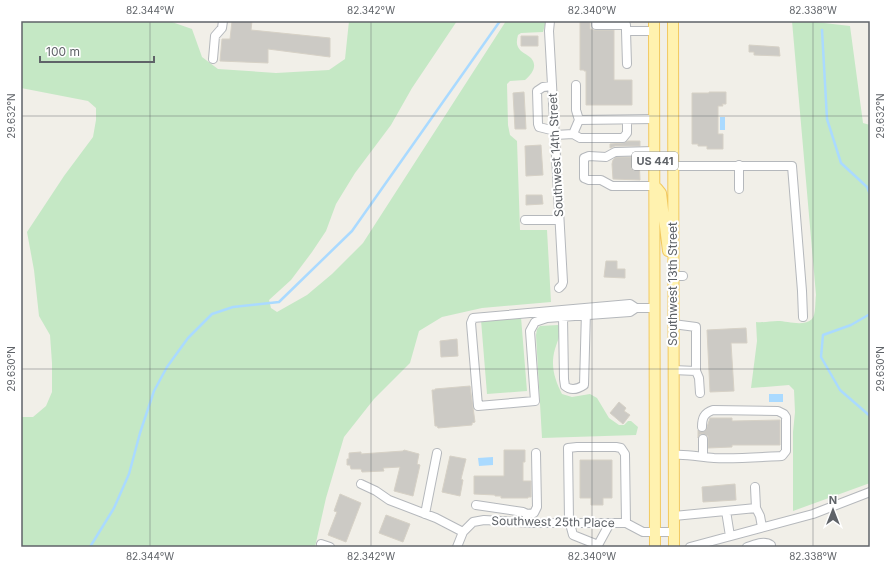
<svg xmlns="http://www.w3.org/2000/svg" width="891" height="568" font-family="Inter,sans-serif">
<style>
.green{fill:#c5e8c5}
.water{fill:#aadaff}
.lines{fill:none;stroke-linecap:round;stroke-linejoin:round}
.stream{stroke:#aadaff;stroke-width:2.5}
.building{fill:#cccac5;stroke:#d6d1c6}
.minor-casing{stroke:#b5b8bc;stroke-width:10}
.major-casing{stroke:#f2c960;stroke-width:12}
.minor{stroke:#fff;stroke-width:8}
.major{stroke:#fff2af;stroke-width:10}
.ticks{fill:none;stroke:#5f6368;stroke-width:1;stroke-opacity:0.45}
.labels{text-anchor:middle;stroke-width:4;stroke-linejoin:round;paint-order:stroke}
.shield{fill:#fff;stroke:#8f9295;stroke-width:1}
.shield-label{font-size:11px;font-weight:bold;fill:#5f6368}
.street-label{font-size:12px;fill:#5f6368;stroke:#fff}
.neatline{fill:none;stroke:#5f6368;stroke-width:1.5}
.ticks-label{font-size:10px;text-anchor:middle;fill:#5f6368}
</style>
<rect width="100%" height="100%" fill="#f1efe8"/>
<path class="green" d="M21,21H169L192,29L202,57L218,69L276,73L329,70L345,59L349,21H457L412,88L391,125L355,173L336,204L326,231L312,252L291,280L269,300L271,308L277,312L307,295L332,274L363,243L506,21H546L543,32L521,33L518,35C517,39 516,43 518,47C521,53 527,54 531,58C538,66 532,74 525,80L510,81L507,84L508,125L510,135L517,141L520,230H547L551,302L482,308L442,317L419,331L410,363L374,399L344,437L326,498L315,547H21V417H33L46,406L52,392V363L50,335L39,316L34,270L27,232L64,176L93,137L96,120V108L88,101L21,88Z
M792,21H807L850,26L863,123L870,125V483L793,511V432L795,412L794,390L789,385L751,388L757,341L756,322C763,323 770,321 778,321C787,321 804,327 812,319C816,315 815,301 816,295Z
M521,317L527,391L487,394L481,320Z
M558,325L561,328C560,336 557,342 555,349C550,366 555,380 562,394L572,397L590,394L597,398L609,418L619,425H624L628,421H631L638,427L636,435L542,438L536,335L537,329L540,326Z"/>
<path class="water" d="M720,117H725V130H720Z
M769,394H783V402H769Z
M493,457V465L479,466L478,458Z"/>
<g class="lines">
<path class="stream" d="M822,30L827,119L841,163L867,187L870,194
M870,314L851,325L823,335L821,357L840,390L870,416
M90,547L114,508L129,474L140,433L154,391L167,367L188,338L212,314L233,307L279,302L352,231L500,21"/>
</g>
<path class="building" d="M232,21H252L251,30L330,38V57L268,49V63L220,61L222,39H230Z
M580,21H590V29L594,30H614V80H632V105H586V71H584V70H580Z
M521,36H538V46H521Z
M749,45L779,47L780,56L754,55V52H749Z
M524,92L526,129H515L513,93Z
M709,92H726V104H722L723,106H718V134H723V149H707V146H698V144H692V93H709Z
M628,141H640V146H615L610,148V144L623,143Z
M541,145L543,175L526,176L525,146Z
M616,157H639L640,180L613,179L612,164L613,160Z
M526,195H542L543,204L526,205Z
M606,261H617V269H625V278L604,277Z
M746,328L747,343H731L734,391L710,392L707,330Z
M457,339L458,356L441,357L440,341Z
M470,386L475,422L472,423V425L438,428L437,426H435L432,390H435V389Z
M619,402L626,408L624,411L630,415L623,424L610,413Z
M710,418H732V421L780,420V445H732V447L708,448V436L703,434H700L698,438V430L702,432L706,430Z
M404,450L419,454L417,464L420,465L413,496L394,491L400,467L383,468L384,471L362,472L361,469H351L350,465H347V459H349V453L361,452V454L403,451Z
M504,450H525V462H523V481H531V497H528V498H501V496H495V495L474,494V476H504Z
M450,456L466,459L461,479L463,480L460,496L442,492Z
M580,460H612V498H603V505H591V498H580Z
M735,484L736,500L703,502L702,487Z
M340,494L361,503L346,542L328,535L337,512L334,511Z
M386,515L410,524L403,542L379,533Z"/>
<g class="lines">
<defs>
<path id="minor" d="M550,21L549,31L563,282L562,285L559,288
M596,21V25H626V31
M213,59L215,36L222,28L223,21
M627,64L626,31H654
M576,85V110L579,120
M552,86L543,87L537,91L538,124L539,127L555,131
M573,134L580,138H623L627,133V120
M555,135L573,134L579,120L654,119
M655,151L615,152L606,157L589,156L584,158V178L589,180H601L612,186H655
M673,166H792L802,291L803,317
M739,189V165
M525,220H559
M673,276H683
M636,308L630,312L547,318L535,322L530,331L535,401L478,406L471,323L473,318L630,304L636,308H655
M563,317L564,379L565,386C571,391 578,389 584,385L586,311
M673,324L696,327V371
M673,370L696,371L699,378L700,393
M674,455C687,454 700,457 714,458C736,459 760,457 782,456L786,451V417L784,414L778,411L713,410C704,413 702,418 702,427
M703,456V439
M361,484L376,491L389,500L436,518L463,532
M476,505L523,512L527,514V518
M756,508L760,516L762,527
M726,511L730,536
M425,514L437,453
M527,514L534,513L537,507L536,453
M674,516L756,508L755,487
M321,544L330,547
M598,545L610,523
M457,547L463,532L473,522L484,520L534,523H626L643,532H674
M598,547V545L573,535L569,520L568,448L577,447H616L621,448L625,454L626,523
M690,547L813,514L870,492
M747,547C754,545 764,540 771,545V547"/>
<path id="major" d="M654,21L655,547
M673,21L674,547
M657,188L661,193L668,251"/>
</defs>
<use href="#minor" class="minor-casing"/>
<use href="#major" class="major-casing"/>
<use href="#minor" class="minor"/>
<use href="#major" class="major"/>
</g>
<path class="ticks" d="M150,21V547M371,21V547M592,21V547M813,21V547M21,116H870M21,369H870"/>
<g class="labels">
<rect class="shield" x="632" y="152" width="46" height="18" rx="3"/>
<g class="shield-label">
<text x="655" y="165">US 441</text>
</g>
<g class="street-label">
<text transform="translate(556 155) rotate(-93)" y="4">Southwest 14th Street</text>
<text transform="translate(673 284) rotate(-90)" y="4">Southwest 13th Street</text>
<text transform="translate(553 522) rotate(1)" y="4">Southwest 25th Place</text>
</g>
</g>
<rect width="891" height="568" fill="none" stroke="#ffffff" stroke-width="44"/>
<g transform="translate(833 510)" stroke="#ffffff" stroke-width="3" paint-order="stroke">
<path d="M0-3L7 15L0 10L-7 15Z" fill="#5f6368"/>
<text y="-6" font-size="11" font-weight="bold" text-anchor="middle" fill="#5f6368">N</text>
</g>
<path d="M40 56v6h114v-6" fill="none" stroke="#5f6368" stroke-width="2"/>
<text x="46" y="56" font-size="12" fill="#5f6368" stroke="#ffffff" stroke-width="3" paint-order="stroke">100 m</text>
<rect x="22" y="22" width="847" height="524" class="neatline"/>
<g class="ticks-label">
<text x="150" y="14">82.344°W</text>
<text x="371" y="14">82.342°W</text>
<text x="592" y="14">82.340°W</text>
<text x="813" y="14">82.338°W</text>
<text transform="translate(11 116) rotate(-90)" y="4">29.632°N</text>
<text transform="translate(880 116) rotate(-90)" y="4">29.632°N</text>
<text transform="translate(11 369) rotate(-90)" y="4">29.630°N</text>
<text transform="translate(880 369) rotate(-90)" y="4">29.630°N</text>
<text x="150" y="560">82.344°W</text>
<text x="371" y="560">82.342°W</text>
<text x="592" y="560">82.340°W</text>
<text x="813" y="560">82.338°W</text>
</g>
</svg>
